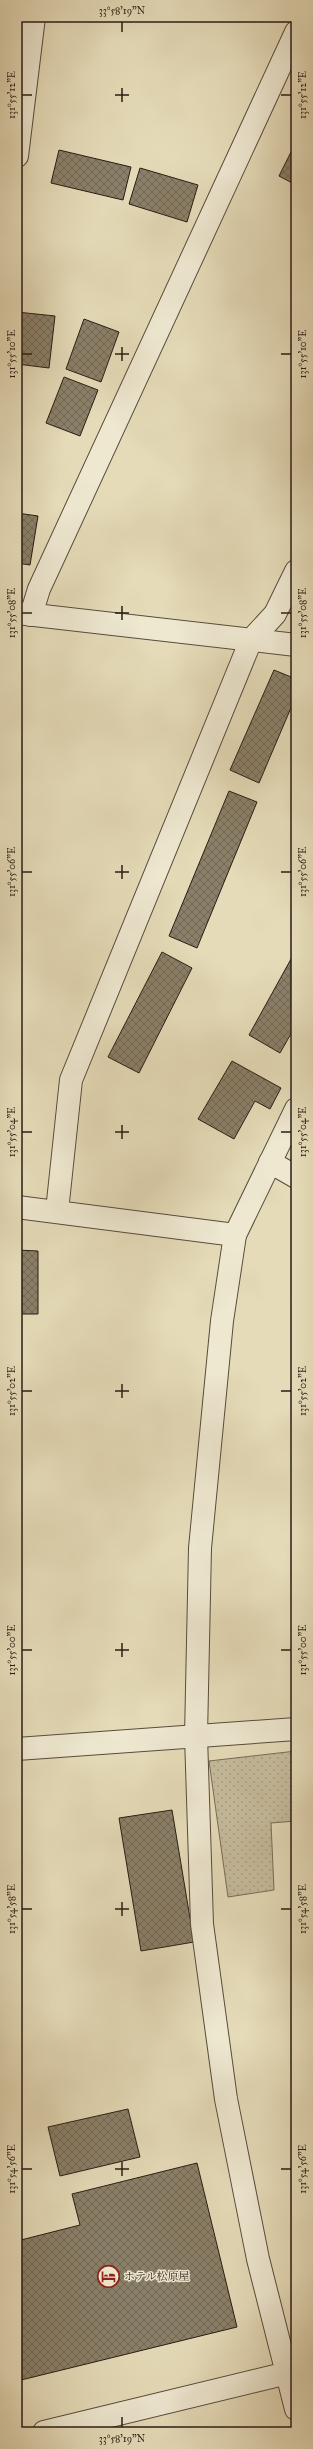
<svg xmlns="http://www.w3.org/2000/svg" width="313" height="2449" font-family="'IM FELL Great Primer','Noto Serif JP',serif">
<style>
.park{fill:url(#park-dots);stroke:#766c58}
.building{fill:url(#building-cross-hatch);stroke:#281d14}
.lines{fill:none;stroke-linecap:round;stroke-linejoin:round}
.minor-casing{stroke:#574c3d;stroke-width:24}
.tertiary-casing{stroke:#574c3d;stroke-width:24}
.minor{stroke:#eee8d1;stroke-width:22}
.tertiary{stroke:#eee8d1;stroke-width:22}
.ticks{fill:none;stroke:#281d14;stroke-width:1.5}
.labels{text-anchor:middle;stroke-width:3;stroke-linejoin:round;paint-order:stroke}
.poi-label{font-size:11px;fill:#281d14;stroke:#eee8d1;text-anchor:start}
.neatline{fill:none;stroke:#281d14;stroke-width:1.5}
.ticks-label{font-size:10px;text-anchor:middle;fill:#281d14}
</style>
<defs>
<pattern id="park-dots" width="8" height="8" patternUnits="userSpaceOnUse"><rect width="8" height="8" fill="#c5bb9c"/><path d="M2 2h.1M6 6h.1" fill="none" stroke="#a9a086" stroke-width="1.8" stroke-linecap="round"/></pattern>
<pattern id="building-cross-hatch" width="8" height="8" patternUnits="userSpaceOnUse"><rect width="8" height="8" fill="#8a8069"/><path d="M0 0l8 8M0 8l8-8" fill="none" stroke="#716855"/></pattern>
</defs>
<rect width="100%" height="100%" fill="#e5dbb8"/>
<filter id="stains"><feTurbulence type="fractalNoise" baseFrequency=".005" numOctaves="4"/><feColorMatrix values="0 0 0 0 .2 0 0 0 0 .09 0 0 0 0 .02 0 0 0 .5 -.17"/></filter>
<radialGradient id="worn" r=".72"><stop offset=".6" stop-color="#630" stop-opacity="0"/><stop offset="1" stop-color="#630" stop-opacity=".3"/></radialGradient>
<path class="park" d="M296,1751V1821L271,1823L274,1890L228,1897L209,1761Z"/>
<path class="building" d="M296,142V185L279,176Z
M59,150L131,167L123,200L51,183Z
M140,168L198,185L187,222L129,204Z
M17,312L55,316L49,368L17,364Z
M84,319L119,332L101,382L66,369Z
M64,377L98,390L80,436L46,423Z
M17,513L38,516L30,565L17,563Z
M274,670L296,679V696L259,783L230,770Z
M229,791L257,802L197,948L169,936Z
M296,950V1025L280,1053L249,1035Z
M162,952L192,968L139,1073L108,1057Z
M232,1061L281,1088L270,1109L255,1101L234,1139L198,1119Z
M17,1250L38,1251V1314H17Z
M172,1810L194,1942L141,1951L119,1818Z
M128,2109L140,2157L60,2176L48,2127Z
M197,2163L237,2327L17,2381V2241L80,2225L72,2194Z"/>
<g class="lines">
<defs>
<path id="minor" d="M31,615L39,589L296,32
M270,1162L296,1177
M17,1207L235,1235
M57,1211L71,1080L251,640L275,614L296,571
M17,1749L296,1729"/>
<path id="tertiary" d="M17,156L34,17
M17,613L296,645
M296,1109L235,1235L222,1321L200,1548L196,1736L202,1924L226,2099L258,2259L296,2409
M44,2432L296,2371"/>
</defs>
<use href="#minor" class="minor-casing"/>
<use href="#tertiary" class="tertiary-casing"/>
<use href="#minor" class="minor"/>
<use href="#tertiary" class="tertiary"/>
</g>
<path class="ticks" d="M122,22V32M122,88V102M22,95H32M115,95H129M281,95H291M122,347V361M22,354H32M115,354H129M281,354H291M122,606V620M22,613H32M115,613H129M281,613H291M122,865V879M22,872H32M115,872H129M281,872H291M122,1125V1139M22,1132H32M115,1132H129M281,1132H291M122,1384V1398M22,1391H32M115,1391H129M281,1391H291M122,1643V1657M22,1650H32M115,1650H129M281,1650H291M122,1902V1916M22,1909H32M115,1909H129M281,1909H291M122,2162V2176M22,2169H32M115,2169H129M281,2169H291M122,2417V2427"/>
<defs>
<symbol id="hotel-ring" viewBox="-11 -11 22 22"><circle r="9.5" fill="#eee8d1" stroke="#8f2418" stroke-width="1.5"/><path d="M-6-4.5h1.5V1H6V5H4.5V3h-9V5H-6ZM-4 0a1.8 1.8 0 1 1 3.6 0ZM.5 0V-2.5h3Q6-2.5 6 0Z" fill="#8f2418"/></symbol>
</defs>
<g fill-rule="evenodd">
<use href="#hotel-ring" x="96" y="2264" width="25" height="25"/>
</g>
<g class="labels">
<g class="poi-label">
<text x="124" y="2280">ホテル松原屋</text>
</g>
</g>
<rect width="313" height="2449" fill="none" stroke="#e5dbb8" stroke-width="44"/>
<rect x="22" y="22" width="269" height="2405" class="neatline"/>
<g class="ticks-label">
<text x="122" y="14">33°58'19"N</text>
<text transform="translate(302 95) rotate(-90)" y="4">131°55'12"E</text>
<text transform="translate(11 95) rotate(-90)" y="4">131°55'12"E</text>
<text transform="translate(11 354) rotate(-90)" y="4">131°55'10"E</text>
<text transform="translate(302 354) rotate(-90)" y="4">131°55'10"E</text>
<text transform="translate(11 613) rotate(-90)" y="4">131°55'08"E</text>
<text transform="translate(302 613) rotate(-90)" y="4">131°55'08"E</text>
<text transform="translate(11 872) rotate(-90)" y="4">131°55'06"E</text>
<text transform="translate(302 872) rotate(-90)" y="4">131°55'06"E</text>
<text transform="translate(11 1132) rotate(-90)" y="4">131°55'04"E</text>
<text transform="translate(302 1132) rotate(-90)" y="4">131°55'04"E</text>
<text transform="translate(11 1391) rotate(-90)" y="4">131°55'02"E</text>
<text transform="translate(302 1391) rotate(-90)" y="4">131°55'02"E</text>
<text transform="translate(11 1650) rotate(-90)" y="4">131°55'00"E</text>
<text transform="translate(302 1650) rotate(-90)" y="4">131°55'00"E</text>
<text transform="translate(11 1909) rotate(-90)" y="4">131°54'58"E</text>
<text transform="translate(302 1909) rotate(-90)" y="4">131°54'58"E</text>
<text transform="translate(11 2169) rotate(-90)" y="4">131°54'56"E</text>
<text transform="translate(302 2169) rotate(-90)" y="4">131°54'56"E</text>
<text x="122" y="2442">33°58'19"N</text>
</g>
<rect width="100%" height="100%" filter="url(#stains)"/>
<rect width="100%" height="100%" fill="url(#worn)"/>
</svg>
